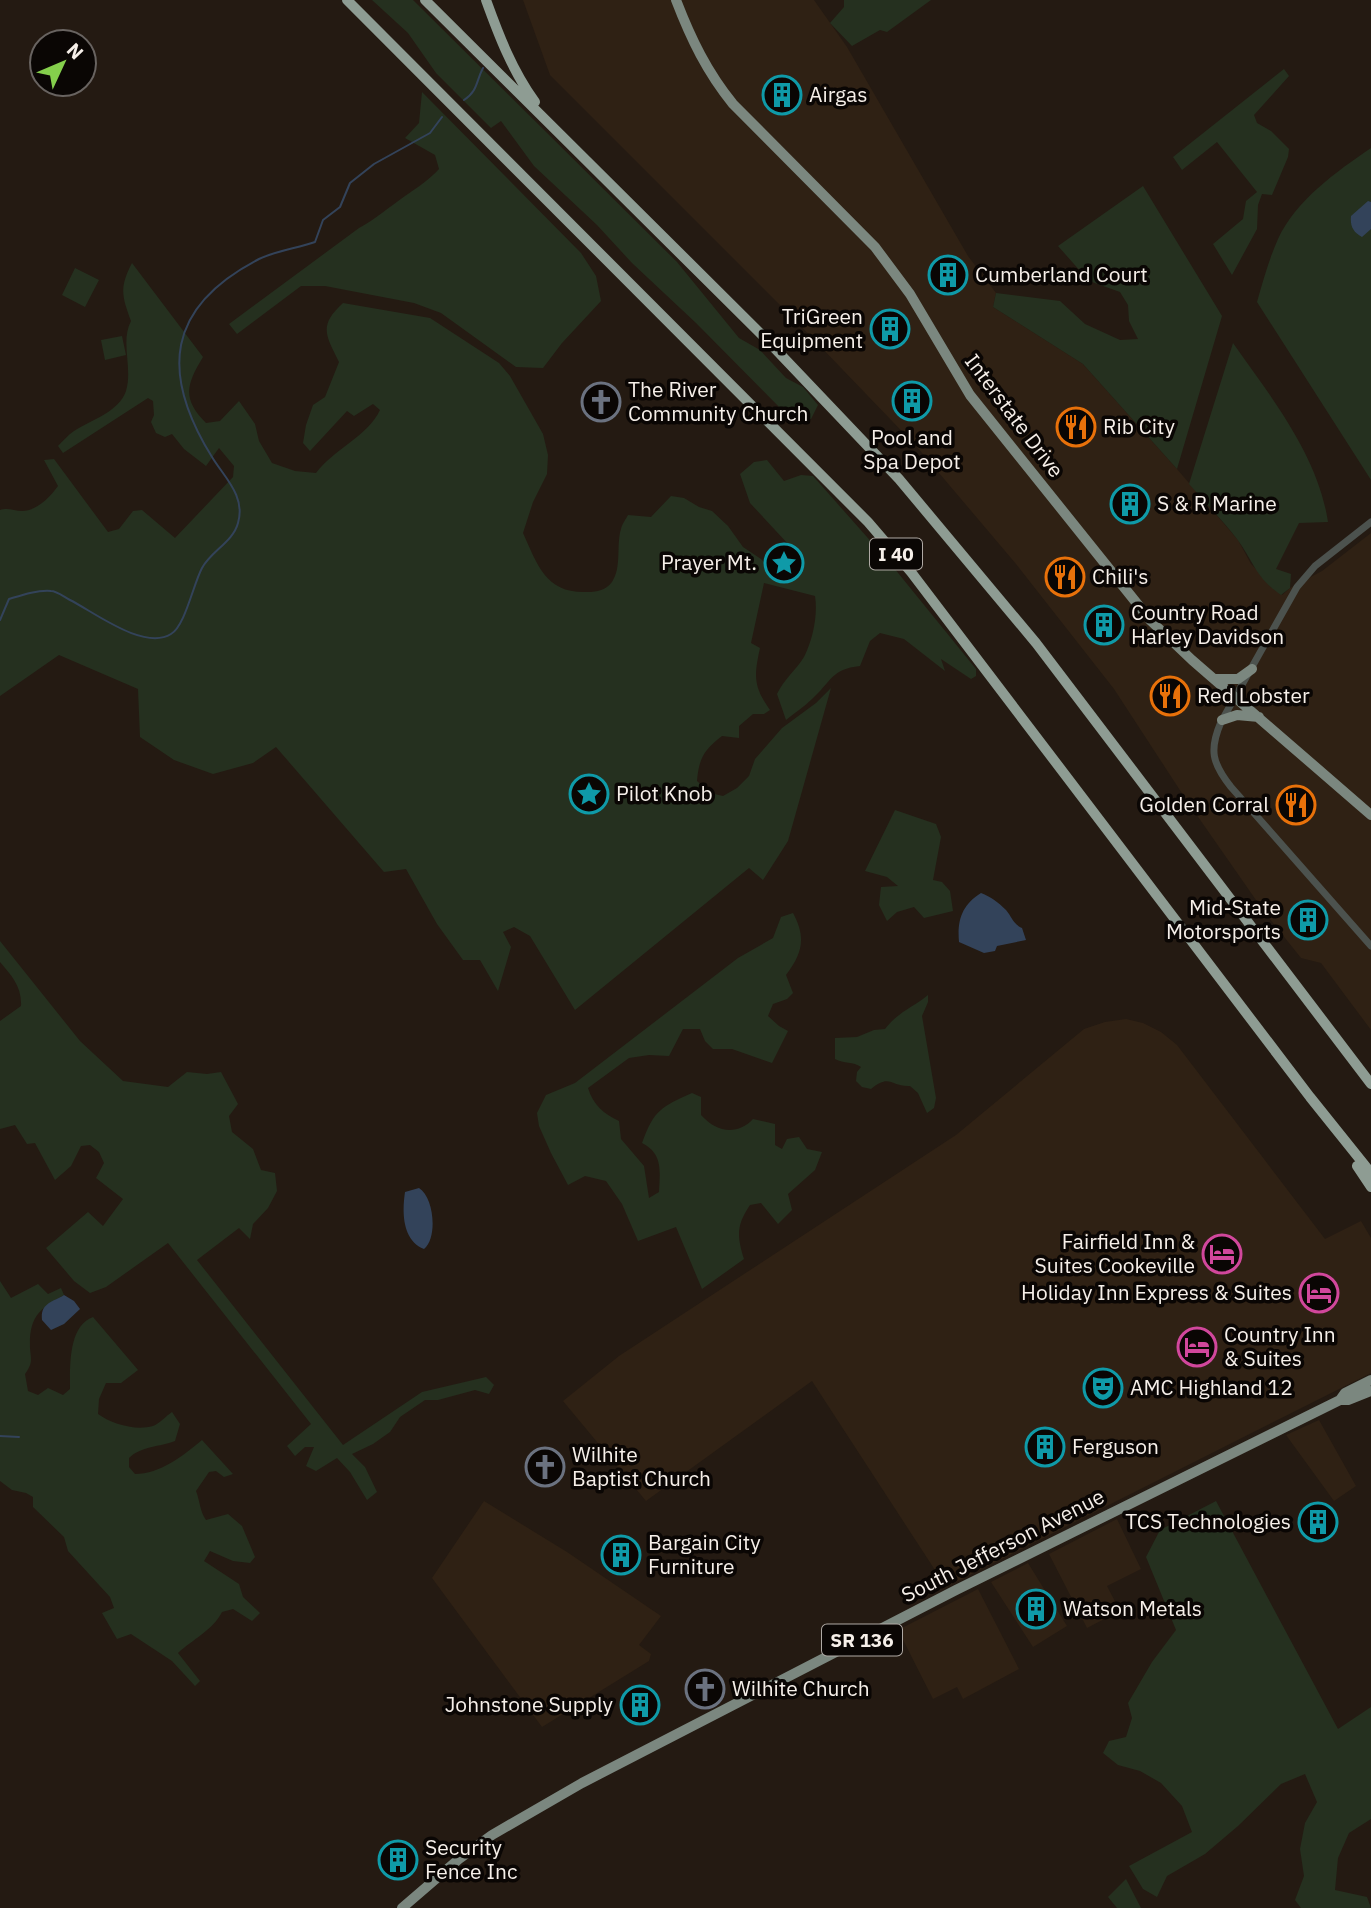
<svg xmlns="http://www.w3.org/2000/svg" width="1371" height="1908" font-family="'IBM Plex Sans',sans-serif">
<style>
.built{fill:#2f2114}
.green{fill:#25301f}
.water{fill:#33435a}
.lines{fill:none;stroke-linecap:round;stroke-linejoin:round}
.stream{stroke:#33435a;stroke-width:2}
.minor{stroke:#4c524e;stroke-width:7}
.major{stroke:#7b877f;stroke-width:10}
.highway{stroke:#8e9c93;stroke-width:10}
.labels{text-anchor:middle;stroke-width:7;stroke-linejoin:round;paint-order:stroke}
.shield{fill:#0a0604;stroke:#afa9a4;stroke-width:2}
.shield-label{font-size:19px;font-weight:bold;fill:#f6efe9}
.poi-label{font-size:21px;fill:#f6efe9;stroke:#0a0604;text-anchor:start}
.street-label{font-size:21px;fill:#f6efe9;stroke:#0a0604}
</style>
<rect width="100%" height="100%" fill="#241a12"/>
<path class="built" d="M523,0H814L847,47L968,256L996,293L993,307L1083,364L1177,469L1238,540L1251,564L1282,595L1290,588L1322,571L1371,533V1030L1321,963L1301,958L1265,913L1187,801L1114,689L1016,564L917,447L792,317L550,75Z
M1126,1019L1143,1023L1161,1032L1177,1045L1325,1239L1361,1221L1371,1238V1373L946,1587L812,1381L646,1501L563,1401L619,1356L956,1135L1084,1029L1105,1022Z
M1319,1420L1356,1486L1334,1501L1286,1435Z
M484,1501L567,1552L661,1616L639,1645L651,1654L649,1661L542,1727L432,1578Z
M1117,1519L1141,1569L1107,1586L1120,1611L1087,1628L1049,1554Z
M1028,1563L1067,1626L1033,1647L991,1582Z
M978,1589L1019,1669L963,1699L957,1687L933,1699L898,1630Z"/>
<path class="green" d="M372,0H413L677,262L739,338L760,350L786,378L803,387L818,405L811,419L797,425L696,323L632,263L597,225L534,166L501,121L491,128L436,73L408,33Z
M844,0H931L887,32L880,30L852,46L830,23L844,7Z
M1284,69L1289,76L1254,115L1257,123L1271,131L1289,149L1288,157L1272,195L1262,194L1258,205L1257,229L1232,275L1213,244L1243,219L1246,201L1257,192L1217,142L1182,170L1173,157Z
M422,92L581,253L596,276L601,301L562,343L543,368L516,367L441,313L414,303L325,286H301L237,334L229,324L359,228C376,219 389,207 405,196C418,187 429,180 439,169L435,155L405,138L419,123Z
M1371,148V480L1257,302C1263,281 1269,259 1278,239C1296,200 1336,172 1371,148Z
M1143,186L1222,316L1177,469L1083,364L993,307L996,293L1060,301L1085,324L1120,340L1138,339L1129,321L1128,305L1120,292L1089,281L1058,246Z
M132,263L203,357C186,385 182,399 206,423L220,421L239,401L255,424L259,441L272,463L295,471L316,473C335,448 367,437 380,410L373,404L354,416L347,411L310,451L303,443L306,425L313,405L325,397L339,362C326,335 318,326 343,303L430,318L499,363L510,376L543,434L548,455L547,474L533,502L523,533C538,566 546,594 588,592C597,592 606,590 612,582C622,567 616,545 621,529C622,524 626,519 628,515L651,517L671,496L684,498L699,507L712,511L728,526L743,547L761,559L772,570L789,572L800,560L789,545L750,503L740,474L754,462L767,460L784,481L801,475L813,476L890,563L976,669V676L971,679L941,659L945,671L904,639L880,633L870,641L860,666C831,669 831,682 812,699C804,707 794,713 786,720L777,694C784,679 796,670 804,657C813,639 818,615 815,596L764,583L751,643L760,648C754,676 753,686 770,710L764,714H753L739,726V738L722,736C704,750 699,758 697,781L710,793L723,796L737,788L749,776L755,759L782,728L816,703L831,688L788,841L763,880L749,868L575,1010L530,936L514,927L503,932L511,947L498,991L480,960H463L437,924L406,869L384,872L276,747L253,763L213,774L174,760L140,737L138,689L59,655L0,696V510C8,507 14,511 22,511C37,511 50,497 58,486L44,460L54,459L108,532L119,529L133,511L142,510L175,538L233,477L234,466L219,448L206,466L184,449L172,434L165,437L156,433L151,422L154,415L153,401L148,398L63,453L58,446C63,441 68,435 74,431C91,420 119,412 126,391C133,368 120,342 131,321C122,296 119,288 132,263Z
M75,268L99,280L85,307L62,295Z
M122,336L126,355L105,360L101,340Z
M1233,343C1271,397 1318,455 1328,522L1299,523L1276,569L1291,574L1290,588L1281,595C1255,577 1254,562 1237,539C1222,520 1205,502 1189,484Z
M895,810L936,824L941,837L933,880L942,882L950,891L953,911L924,918L914,907L897,912L887,921L879,905L881,887L898,886L887,877L865,871Z
M793,913C806,937 803,953 786,975L793,993L787,999L773,1004L768,1016L779,1026L788,1031L772,1063L732,1049H713L705,1041L700,1029H683L669,1056L649,1055L629,1058L588,1088C593,1105 604,1114 619,1121L621,1139L644,1166L649,1198L659,1192C660,1170 663,1154 642,1143C654,1110 661,1107 692,1093L701,1097V1115C716,1132 737,1136 753,1119L775,1124V1145L782,1149L787,1139L799,1137L807,1149L822,1152L815,1170L788,1194L792,1210L778,1224L761,1203L750,1205C736,1226 737,1236 744,1259L702,1289L676,1227L638,1241L622,1204L606,1181L585,1176L568,1185L551,1153L539,1126L537,1113L546,1095L575,1083L738,958L773,938L781,917Z
M0,941L80,1041L123,1081L168,1087L187,1072L207,1074L221,1072L238,1104L229,1116L232,1132L253,1149L261,1170L275,1173L277,1191L268,1208L253,1224L250,1239L239,1228L197,1260L343,1445L422,1392L486,1377L494,1385L489,1394L475,1390L438,1400H425L400,1417L390,1432L373,1444L352,1454L365,1467L377,1492L367,1500L350,1472L337,1458L316,1471L306,1466L314,1447H305L295,1456L287,1446L311,1424L168,1243L106,1287L90,1293L74,1281L46,1248L88,1212L103,1226L123,1199L96,1178L104,1163L99,1152L90,1145L81,1146L71,1166L55,1180L35,1143L27,1144L15,1125L0,1129V1021L21,1006C22,987 12,976 0,962Z
M928,995V1002L922,1016L936,1098L934,1108L927,1113L918,1093L910,1086C891,1087 890,1073 871,1089L862,1087L856,1081L857,1072L861,1067C853,1061 844,1064 835,1059V1038L857,1037L874,1030L885,1029C898,1012 912,1008 928,995Z
M0,1281L11,1298L38,1284L48,1294L61,1288L64,1295C39,1309 29,1317 30,1348C31,1360 33,1363 25,1374L28,1391L38,1395L48,1388L63,1395L70,1389C70,1367 68,1326 93,1317L138,1370L121,1383H106L99,1399L98,1414C112,1424 135,1431 153,1426C159,1424 166,1416 172,1412L180,1424L175,1441C160,1447 141,1446 129,1458V1467L135,1474C160,1474 183,1456 202,1440L233,1474L224,1477L216,1471L209,1472L196,1491C200,1501 200,1512 206,1520L228,1514L242,1526L255,1557L250,1563L233,1561L210,1551L204,1561L239,1584L243,1597L260,1613L252,1621L233,1609L222,1612C214,1629 192,1640 178,1653L200,1681L195,1686L172,1661L131,1634L117,1639L102,1613L114,1608L110,1597L68,1551L64,1537L33,1507V1497L26,1493L12,1490L0,1481Z
M1216,1501L1338,1729L1371,1707V1819L1349,1833L1338,1858L1335,1890L1367,1897L1371,1908H1301L1295,1900L1304,1876L1300,1849L1305,1823L1317,1802L1305,1774L1281,1784L1238,1826L1205,1854L1167,1876L1157,1897L1143,1889L1129,1866L1192,1832L1182,1806L1161,1783L1140,1771L1118,1765L1103,1753L1109,1741L1126,1737L1132,1718L1128,1703L1152,1662L1176,1630L1146,1557L1160,1530Z
M1126,1879L1141,1908H1117L1108,1897Z"/>
<path class="water" d="M1368,201L1371,202V229L1362,237C1353,232 1350,226 1351,216Z
M981,893C991,897 998,902 1006,910C1012,917 1013,924 1022,928L1026,940L997,946L995,951L984,953L959,942C957,920 962,905 981,893Z
M419,1188C434,1197 438,1238 424,1249C402,1240 402,1212 405,1192Z
M64,1295L74,1301L80,1309L64,1324L51,1330L42,1320C40,1303 53,1302 64,1295Z"/>
<g class="lines">
<path class="stream" d="M464,100C478,91 476,81 483,68
M0,620L9,599C22,595 36,590 51,591C57,591 64,597 70,600C94,612 144,651 171,634C185,626 193,585 202,568C211,551 233,542 238,523C246,496 224,477 212,457C160,373 166,307 259,259C276,251 298,248 315,242L323,220L340,207L350,183L374,164L430,133L442,117
M0,1436L19,1437"/>
<path class="minor" d="M1371,522L1315,566L1297,587L1221,722C1209,750 1212,763 1231,787L1371,946"/>
<path class="major" d="M676,0C691,39 707,72 733,104L875,247L910,294L970,395L1151,621L1192,660L1371,815
M1215,679H1238L1252,669
M1222,720L1237,715L1259,717
M1340,1400L1345,1393L1371,1380
M402,1908L459,1859L492,1835L582,1783L956,1590L1340,1400H1348L1371,1391"/>
<path class="highway" d="M347,0L868,522L911,572L1310,1097L1371,1173
M425,0L762,335L899,479L1036,643L1371,1084
M486,0C499,36 512,70 535,102
M1357,1166L1371,1187"/>
</g>
<defs>
<symbol id="building-ring" viewBox="-11 -11 22 22"><circle r="9.5" fill="#0a0604" stroke="#0f9aa8" stroke-width="1.5"/><path d="M-4-6H4V6H1V3H-1V6H-4ZM-2.5-4.3h1.7v1.8h-1.7ZM.8-4.3h1.7v1.8H.8ZM-2.5-1h1.7V.8h-1.7ZM.8-1h1.7V.8H.8Z" fill="#0f9aa8"/></symbol>
<symbol id="church-ring" viewBox="-11 -11 22 22"><circle r="9.5" fill="#0a0604" stroke="#6b7280" stroke-width="1.5"/><path d="M-1.2-6h2.4v3.5h3.3v2.4h-3.3V6h-2.4V-.1h-3.3v-2.4h3.3Z" fill="#6b7280"/></symbol>
<symbol id="restaurant-ring" viewBox="-11 -11 22 22"><circle r="9.5" fill="#0a0604" stroke="#e8710a" stroke-width="1.5"/><path d="M-5-6h1v4h1v-4h1v4h1v-4h1v5L-1.5 .5V6h-2V.5L-5-1ZM5-6V6H3V1.5H1.5Q1.5-4 5-6Z" fill="#e8710a"/></symbol>
<symbol id="sight-ring" viewBox="-11 -11 22 22"><circle r="9.5" fill="#0a0604" stroke="#0f9aa8" stroke-width="1.5"/><path d="M0-6L1.8-2.2L6-1.7L2.9 1.2L3.7 5.4L0 3.3L-3.7 5.4L-2.9 1.2L-6-1.7L-1.8-2.2Z" fill="#0f9aa8"/></symbol>
<symbol id="hotel-ring" viewBox="-11 -11 22 22"><circle r="9.5" fill="#0a0604" stroke="#d1479c" stroke-width="1.5"/><path d="M-6-4.5h1.5V1H6V5H4.5V3h-9V5H-6ZM-4 0a1.8 1.8 0 1 1 3.6 0ZM.5 0V-2.5h3Q6-2.5 6 0Z" fill="#d1479c"/></symbol>
<symbol id="theatre-ring" viewBox="-11 -11 22 22"><circle r="9.5" fill="#0a0604" stroke="#0f9aa8" stroke-width="1.5"/><path d="M-5-5.5Q0-4 5-5.5V0Q5 5 0 6Q-5 5-5 0ZM-3.3-2.5H-1v1.5H-3.3ZM1-2.5H3.3v1.5H1ZM-2.8 1Q0 5.5 2.8 1Z" fill="#0f9aa8"/></symbol>
</defs>
<g fill-rule="evenodd">
<use href="#building-ring" x="760" y="73" width="44" height="44"/>
<use href="#building-ring" x="926" y="253" width="44" height="44"/>
<use href="#building-ring" x="868" y="307" width="44" height="44"/>
<use href="#building-ring" x="890" y="379" width="44" height="44"/>
<use href="#church-ring" x="579" y="380" width="44" height="44"/>
<use href="#restaurant-ring" x="1054" y="405" width="44" height="44"/>
<use href="#building-ring" x="1108" y="482" width="44" height="44"/>
<use href="#sight-ring" x="762" y="541" width="44" height="44"/>
<use href="#restaurant-ring" x="1043" y="555" width="44" height="44"/>
<use href="#building-ring" x="1082" y="603" width="44" height="44"/>
<use href="#restaurant-ring" x="1148" y="674" width="44" height="44"/>
<use href="#sight-ring" x="567" y="772" width="44" height="44"/>
<use href="#restaurant-ring" x="1274" y="783" width="44" height="44"/>
<use href="#building-ring" x="1286" y="898" width="44" height="44"/>
<use href="#hotel-ring" x="1200" y="1232" width="44" height="44"/>
<use href="#hotel-ring" x="1297" y="1271" width="44" height="44"/>
<use href="#hotel-ring" x="1175" y="1325" width="44" height="44"/>
<use href="#theatre-ring" x="1081" y="1366" width="44" height="44"/>
<use href="#building-ring" x="1023" y="1425" width="44" height="44"/>
<use href="#church-ring" x="523" y="1445" width="44" height="44"/>
<use href="#building-ring" x="1296" y="1500" width="44" height="44"/>
<use href="#building-ring" x="599" y="1533" width="44" height="44"/>
<use href="#building-ring" x="1014" y="1587" width="44" height="44"/>
<use href="#church-ring" x="683" y="1667" width="44" height="44"/>
<use href="#building-ring" x="618" y="1683" width="44" height="44"/>
<use href="#building-ring" x="376" y="1838" width="44" height="44"/>
</g>
<g class="labels">
<g class="shield">
<rect x="870" y="538.5" width="52" height="31" rx="5"/>
<rect x="822" y="1624.5" width="80" height="31" rx="5"/>
</g>
<g class="shield-label">
<text x="896" y="561">I 40</text>
<text x="862" y="1647">SR 136</text>
</g>
<g class="poi-label">
<text x="809" y="102">Airgas</text>
<text x="975" y="282">Cumberland Court</text>
<text x="863" y="324" text-anchor="end">TriGreen<tspan x="863" dy="24">Equipment</tspan></text>
<text x="628" y="397">The River<tspan x="628" dy="24">Community Church</tspan></text>
<text x="1103" y="434">Rib City</text>
<text x="912" y="445" text-anchor="middle">Pool and<tspan x="912" dy="24">Spa Depot</tspan></text>
<text x="1157" y="511">S &amp; R Marine</text>
<text x="757" y="570" text-anchor="end">Prayer Mt.</text>
<text x="1092" y="584">Chili's</text>
<text x="1131" y="620">Country Road<tspan x="1131" dy="24">Harley Davidson</tspan></text>
<text x="1197" y="703">Red Lobster</text>
<text x="616" y="801">Pilot Knob</text>
<text x="1269" y="812" text-anchor="end">Golden Corral</text>
<text x="1281" y="915" text-anchor="end">Mid-State<tspan x="1281" dy="24">Motorsports</tspan></text>
<text x="1195" y="1249" text-anchor="end">Fairfield Inn &amp;<tspan x="1195" dy="24">Suites Cookeville</tspan></text>
<text x="1292" y="1300" text-anchor="end">Holiday Inn Express &amp; Suites</text>
<text x="1224" y="1342">Country Inn<tspan x="1224" dy="24">&amp; Suites</tspan></text>
<text x="1130" y="1395">AMC Highland 12</text>
<text x="1072" y="1454">Ferguson</text>
<text x="572" y="1462">Wilhite<tspan x="572" dy="24">Baptist Church</tspan></text>
<text x="1291" y="1529" text-anchor="end">TCS Technologies</text>
<text x="648" y="1550">Bargain City<tspan x="648" dy="24">Furniture</tspan></text>
<text x="1063" y="1616">Watson Metals</text>
<text x="732" y="1696">Wilhite Church</text>
<text x="613" y="1712" text-anchor="end">Johnstone Supply</text>
<text x="425" y="1855">Security<tspan x="425" dy="24">Fence Inc</tspan></text>
</g>
<g class="street-label">
<text transform="translate(1014 416) rotate(53)" y="7">Interstate Drive</text>
<text transform="translate(1003 1546) rotate(-27)" y="7">South Jefferson Avenue</text>
</g>
</g>
<g transform="translate(63 63) rotate(46)"><circle r="33" fill="#0a0604" stroke="#686360" stroke-width="2"/>
<path d="M0-5L12 26L0 18L-12 26Z" fill="#85cf4c"/>
<text y="-10" font-size="19" font-weight="bold" text-anchor="middle" fill="#f6efe9">N</text>
</g>
</svg>
